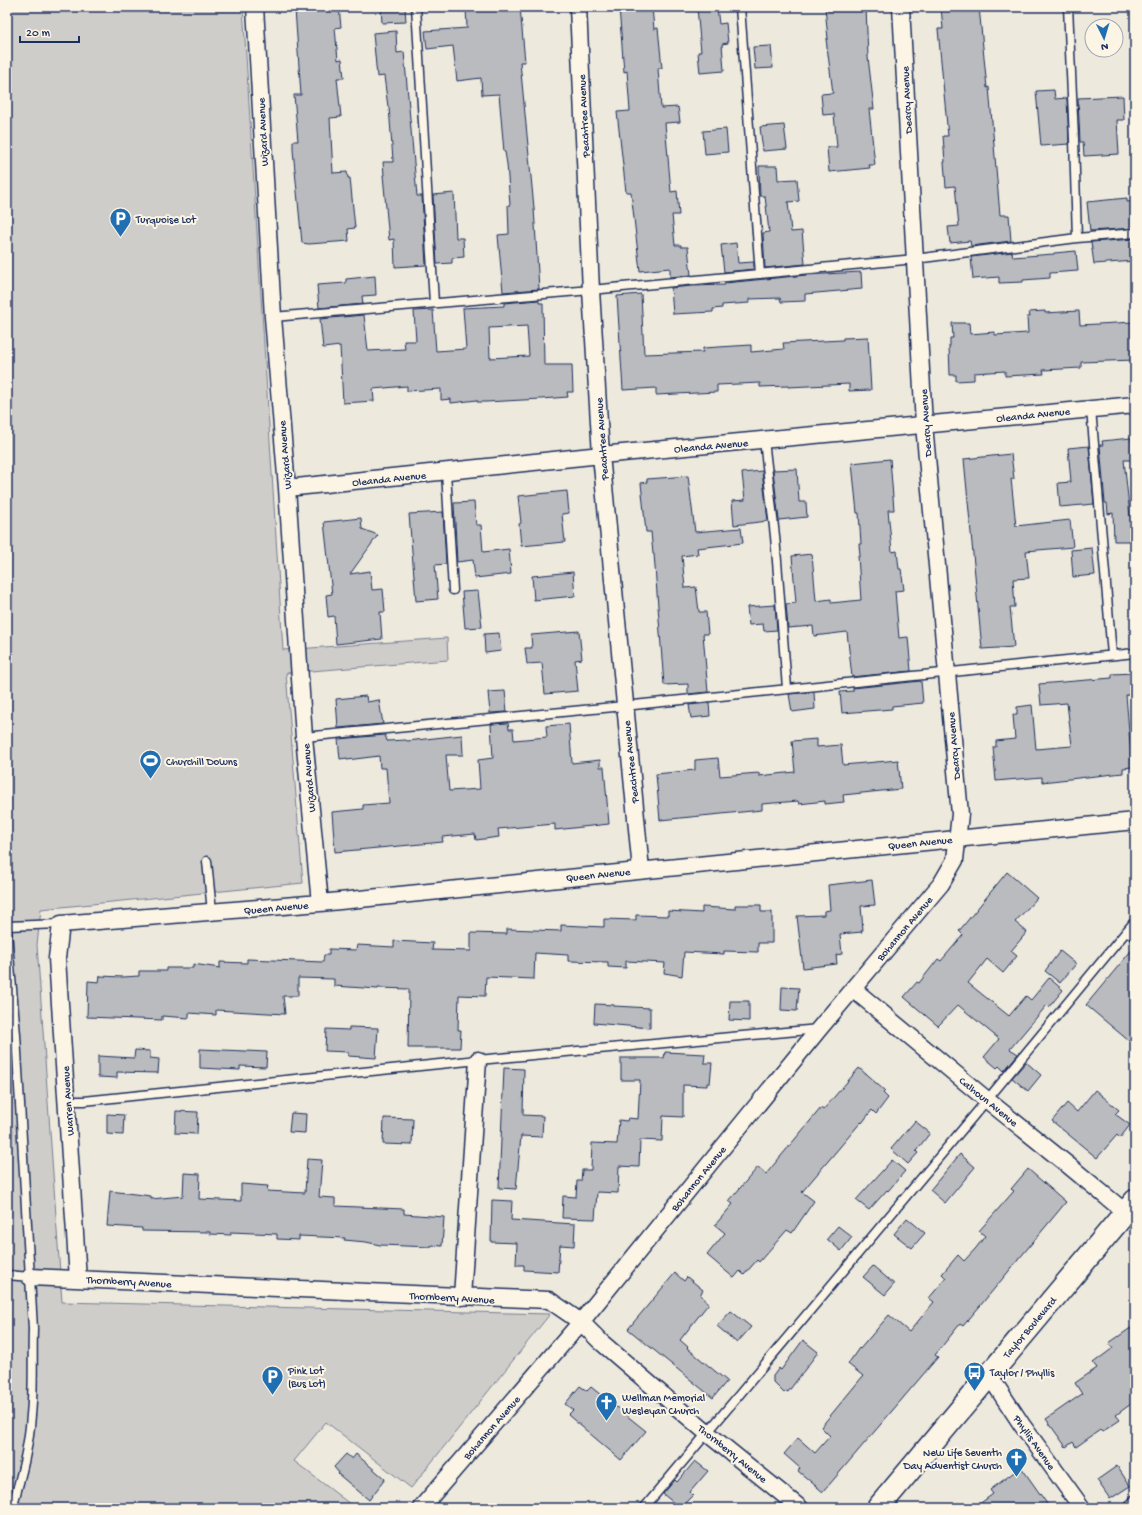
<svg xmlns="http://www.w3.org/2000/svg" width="1142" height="1515" font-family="'Gochi Hand',sans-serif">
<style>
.green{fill:#cfcdca;stroke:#757e94}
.building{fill:#babbbe;stroke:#1b2f5e;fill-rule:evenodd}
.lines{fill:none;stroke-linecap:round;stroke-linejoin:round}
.lane-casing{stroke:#1b2f5e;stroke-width:11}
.street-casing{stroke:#1b2f5e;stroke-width:19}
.primary-casing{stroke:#1b2f5e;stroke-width:25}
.lane{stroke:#fcf5e5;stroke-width:8}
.street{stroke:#fcf5e5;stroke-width:16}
.primary{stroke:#fcf5e5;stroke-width:22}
.labels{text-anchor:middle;stroke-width:4;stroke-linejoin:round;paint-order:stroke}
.street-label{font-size:11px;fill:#1b2f5e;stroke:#fcf5e5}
.poi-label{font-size:11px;fill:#1b2f5e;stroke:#fcf5e5;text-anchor:start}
</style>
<rect width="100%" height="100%" fill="#eee9dd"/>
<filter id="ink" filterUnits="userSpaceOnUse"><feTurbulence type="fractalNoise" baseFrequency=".025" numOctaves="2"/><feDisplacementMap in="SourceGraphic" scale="8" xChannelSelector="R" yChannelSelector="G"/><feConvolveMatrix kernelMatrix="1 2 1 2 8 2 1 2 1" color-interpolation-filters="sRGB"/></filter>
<g filter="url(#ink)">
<path class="green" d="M7,7H243L283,650L447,638L448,660L286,673L303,883L41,909L37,945L62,1302L550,1314L411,1488L326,1422L294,1461L355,1508H7Z"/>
<path class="building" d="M313,7H339L341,27L335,28L338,60L342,59L344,78H337L341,117L330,118L333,173L347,172L348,178H350L355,228L348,229L349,241L309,244L302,243L293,150V141H298L294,95H301L295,9Z
M381,7H405L406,22L382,23Z
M476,7H520L525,62H520L534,208L539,289L503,292L498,235L509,234L508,205H510L507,164L505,152H504L499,94L482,95L481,78L457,81L453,46L427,49L425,31L467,28L466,8Z
M619,7H652L654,29L658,28L662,68H658L661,108L678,107L680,122L665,123L671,192L677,191L679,215H672L675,245H681V247H688L691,275L670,277V268L640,271L631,192H626L617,112L630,111L627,71L624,72Z
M697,7H717L719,24L726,23L728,43L722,44L724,71L700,73L698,52H701Z
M825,7H866L868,57L874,109H869L875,165H869L870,168L829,172L827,147H837L834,114L823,115L821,94L833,93L826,39H828Z
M941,7H979L987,88L989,87L1000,215H1009L1011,241L971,246L970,241L950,243L948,227L959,226L955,186L946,187L944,162H945L943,136H948L938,29H943Z
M396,31L397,53L404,52L417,196H422L426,265L395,267L394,239L389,240L383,175H384L383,162H393V160L389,107H388L384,76L377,77L373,33Z
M771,46L773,68L755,69L753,47Z
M1054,90L1055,99L1067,98L1069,144L1041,146L1036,91Z
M1123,96L1124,120H1117L1119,154L1084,156L1083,142H1080L1078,98Z
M784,125L787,149L763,151L760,127Z
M726,129L728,152L705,154L703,131Z
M759,166H777L778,180L797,179L799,201L788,202L791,232L802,231L805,264L765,268L763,233L769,232L765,196H760Z
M454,193L456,238H463L464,257L452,258V263L437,264L433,195Z
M1127,198V202L1135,201V228L1090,231L1087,202Z
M1135,239V261L1094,264L1091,242Z
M736,243L738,263L754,262V269L724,272L721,245Z
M1076,251L1078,271L1050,273V278L1023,280V282L999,283V277L973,279L971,257L1012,252L1013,257L1054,254V253Z
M861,272L862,289L805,294V301L781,302L780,298L749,299V303L722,305V308L713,309V312L673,314L671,288L692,286L725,285V283L806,275Z
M375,276L376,295L362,296L363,304L319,308L317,285L346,283V279Z
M641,294L644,354L703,352V348L751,345V352L784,349L783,343L843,340V338L868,337L871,390L849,391V384L788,387V386L760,387V383L717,385V392L656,395V388L623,390L617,296Z
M539,300V303H543L544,365H572L573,392H567L568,397L541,399L486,402H477V400L451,403V399L441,400V389L407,391V386L373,389L374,401L343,403L340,346L323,348L320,319L364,315L368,351L405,349L404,341H416L414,311L433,310L436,351L466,349L463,308L504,306V303ZM527,326L529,356L490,358L489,328Z
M1045,311V313L1079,311L1080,325L1134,322L1135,360L1081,362V368L1043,370L1044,374L1005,376V371L974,373V380L956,381V375H950L949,346H950V338H953L952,323H969L970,334L995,332V335L1028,333L1027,317H1030L1029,312Z
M1131,438L1133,460H1124L1130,516L1135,515V541H1114L1113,513L1108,514L1107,503H1105L1100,445H1103L1102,441Z
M1089,446L1094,504L1060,507L1058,483L1071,482L1068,448Z
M1011,454L1014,479H1011L1016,526L1070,520L1073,547L1026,551L1029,578L1013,579L1015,607H1010L1014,647L982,649L964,459Z
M890,459L894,510H888L892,552L897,551L899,569H901L904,590L895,591L899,638L908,637L911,671L852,677L847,632L814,636L813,626L788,628L786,604L796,603L792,556L812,554L816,601L831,599V603L861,600L858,556H860L859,544H861L859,513H857L852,463Z
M797,469L799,502H806L807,517L779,520L773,470Z
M762,471L768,521L734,525L732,501L745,500L742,473Z
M688,476L695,532L741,528L743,543L697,548L698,554L682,556L685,588L696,587L699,612H706L708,634H703L708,692L688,694V684L664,685L654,554H653L651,532H646L641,483L647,482V479Z
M567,491L569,513L562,514L565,542L521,546L519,524L521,523L518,496Z
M474,502L476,525H481L483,552L509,549L511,574L475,578L473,560L457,562L454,503Z
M443,512L446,564L435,565L438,599L416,601L409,514Z
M361,518L362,529L378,535L350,574L370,571L372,590L383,589L385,612H380L382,639L336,644L334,616L328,617L326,595L332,594L324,522Z
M1092,548L1095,575L1073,577L1071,550Z
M573,572L575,596L534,600L532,576Z
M478,591L482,627L465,628L462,592Z
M775,605L777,630L764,631L763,624L749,625L747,607Z
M579,631L582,659L575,660L578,691L545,694L542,663L527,664L525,648H532L531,635Z
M499,633L501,651L485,653L484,634Z
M1135,673V695H1126L1132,767L1123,768V773L1042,782V777L996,781L993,747H996V741L1015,739L1013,715H1017V707L1032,705L1036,749L1072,746L1067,703L1041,705L1039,684L1112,678V674Z
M921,681L923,703L892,706V709L842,713L840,692L853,691V688Z
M505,691L507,712L490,713L488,692Z
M814,692L815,709L792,712L789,694Z
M366,696L367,702L379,700L383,724L338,728L336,699Z
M709,703L710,716L691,718L689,705Z
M508,723L509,729H513L514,740L547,737L546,726L569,724L572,763L600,760V767H604L609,824L555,830V824L498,829L499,837L476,840L475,834L442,837L443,842L335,852L332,812L363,809V805L389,803L386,768H380L379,756L347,760V758L340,759L338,739L385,735L387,741L406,740L407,741L462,735L463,755H446L449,791L480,789L478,760L493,758L491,724Z
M817,739V747L841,745L843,765L898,760L901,789L843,795L844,802L825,804V801L799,804L798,801L762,804V810L660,820L656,774L695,770V760L718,758L720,776L759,773V776L795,772L792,741Z
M1007,872L1037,898L1015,922L1027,932L1011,951L1017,956L1003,973L987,959L968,983L1009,1016L1026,996L1031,1000L1049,978L1063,990L1049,1007L1047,1005L1010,1049L1018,1054L1004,1071L999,1066L997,1068L984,1057L999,1039L958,1005L938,1026L904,997L917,982L919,983L938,959L941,961L963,935L959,931Z
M872,880L875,905L861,906L863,930H861L862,932L840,934L842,954L836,955L837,964L803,968L797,916L824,915V911L830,910L828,885Z
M735,905H761V912H772V943H758V952L724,951V954L684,952L682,976L664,973L665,963L626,961V968L608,967V962L568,961V955L535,953L534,979L486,977L485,996L459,995L458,1030H461L460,1048H408L409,989L378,988V989L334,986V979L298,978V996H283L285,1014L216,1010V1015L189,1013V1018L162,1016V1020L87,1017L88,981L99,982L100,976L123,977L139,976V971H166V968H193V964L220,968V962L247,963V959L323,962L324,955H329V949L356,950L357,945L394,947V941L433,943L432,950L471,951V933L507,934V929L561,931V925L604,927V919L636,920V915L668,916V911L702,913V907L735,909Z
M1135,946V1046L1086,1005Z
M1060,951L1076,964L1060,983L1045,971Z
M782,987L799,988L797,1011L781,1010Z
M730,1001H749V1021L729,1020Z
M595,1004L614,1005V1006L650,1008V1028L594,1023Z
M349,1027L378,1028L376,1058L348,1056V1052L325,1051L326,1029L349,1030Z
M200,1049L267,1052L266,1067L240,1066V1070L200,1068Z
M135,1050L150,1051V1058L159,1059L158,1073L117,1072V1078L98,1077V1056L134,1058Z
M665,1052L705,1054L704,1063H712L710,1083H707V1086L683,1085V1117L663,1116L662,1141L640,1140L639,1167L619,1166L618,1193L597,1192L595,1219L562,1218L563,1196L576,1197L577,1181H581L582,1170H591L592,1143L617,1144L619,1120L627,1121L628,1118L638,1119L640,1080H621V1058H664Z
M1026,1062L1041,1075L1028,1091L1012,1078Z
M504,1068L524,1069L523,1115L543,1116L542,1137L521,1136L516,1189L499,1188Z
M859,1068L885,1091L883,1093L888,1098L876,1114L872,1110L862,1123L861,1122L802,1192L814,1201L792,1233L787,1230L759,1262L757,1260L744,1275L740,1271L734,1278L707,1255L725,1233L715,1225L733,1204L729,1201L758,1167L766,1174L821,1108L823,1110Z
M1095,1090L1119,1110L1115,1114L1130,1125L1120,1138L1117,1135L1097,1158L1052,1121L1067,1103L1077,1112Z
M176,1111L198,1112L197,1134L175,1133Z
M291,1113L306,1114L305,1133L289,1132Z
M107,1114L124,1115L123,1135L107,1134Z
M384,1118L413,1119L412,1145L383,1144Z
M915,1121L930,1133L916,1151L918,1153L908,1164L891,1149Z
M960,1154L975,1167L945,1203L930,1190Z
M307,1159L322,1160L319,1197L335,1198V1206L404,1209V1214L444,1217L442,1246L431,1245V1247L380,1245L366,1242L344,1240L345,1238L299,1236V1240L277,1239V1234L231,1232V1235L210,1234V1232L142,1231V1228L107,1226L110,1191L151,1196V1199L183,1196L184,1173L200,1174L199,1199L241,1201V1184L268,1186L267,1191L305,1193Z
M892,1160L905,1171L888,1191L887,1190L869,1210L856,1200Z
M1028,1169L1066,1202L980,1306L963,1326L960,1324L935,1355L938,1357L823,1492L798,1471L800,1468L784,1454L798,1438L815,1453L830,1436L821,1427L863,1376L848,1364L859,1348L860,1349L889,1315L909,1332L934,1302L929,1298L946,1278L942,1274L958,1255L964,1261L976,1248L985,1236L979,1231L1014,1191L1011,1189Z
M492,1200L512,1201L511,1220L575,1224L574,1246L560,1245L558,1272L524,1270V1265H516L517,1243L491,1242Z
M907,1218L925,1233L912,1248L894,1234Z
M838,1226L852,1237L841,1251L827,1239Z
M873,1266L894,1284L885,1295L863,1277Z
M675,1273L684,1281L687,1277L703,1290L700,1295L709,1303L680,1340L688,1347L687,1348L727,1381L713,1398L628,1329Z
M731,1311L751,1327L737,1343L717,1326Z
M1135,1325V1401L1116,1415L1120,1420L1102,1432L1100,1430L1076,1447L1073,1442L1066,1447L1046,1419L1082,1394L1075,1383L1097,1368L1093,1363L1113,1348L1109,1343Z
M803,1340L818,1352L788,1392L786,1391L784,1393L773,1382V1376L779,1368L781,1370Z
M580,1386L587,1391L591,1387L646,1431L621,1460L568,1415L573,1410L565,1404Z
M346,1454L352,1459L356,1454L385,1479L369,1500L338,1474L339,1473L334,1467Z
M695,1461L708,1471L690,1492L693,1495L680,1508L663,1494L675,1480L677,1482Z
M1117,1466L1130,1486L1110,1499L1097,1480Z
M1021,1467L1050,1508H974L993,1494L990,1490Z"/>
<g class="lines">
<defs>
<path id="lane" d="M416,7L434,303
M740,7L760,274
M1068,7L1074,139L1077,238
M273,317L591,290L915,259L1077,238L1135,233
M1091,409L1112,655
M764,440L775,536L787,688
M446,472L453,590
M304,737L624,706L1135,653
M207,861L212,912
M7,926L61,924
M7,931L16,1035L33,1329C32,1358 34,1386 31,1415C29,1447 21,1477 12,1508
M1127,931L1135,937
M67,1101H84L478,1060L819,1029
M7,1275L30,1277
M644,1508L987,1100L1135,921
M1128,1508L1135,1499"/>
<path id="street" d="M255,7L273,317L287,488L304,737L320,903
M578,7L591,290L601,455L641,870
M287,488L601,455L1135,405
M853,989L987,1100L1068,1165L1125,1212
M30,1277L549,1300L581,1322L601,1342L707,1433L800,1508
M78,1279L57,958L61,924L320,903L1135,821
M462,1297L478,1060
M989,1375L1022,1425L1082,1508
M421,1508L581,1322L819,1029L941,884L955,860L960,814L924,425L901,7"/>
<path id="primary" d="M878,1508L1135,1201"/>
</defs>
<use href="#lane" class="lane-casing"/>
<use href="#street" class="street-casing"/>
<use href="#primary" class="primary-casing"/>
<use href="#lane" class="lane"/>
<use href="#street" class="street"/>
<use href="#primary" class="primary"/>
</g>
</g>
<defs>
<symbol id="parking-pin" viewBox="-11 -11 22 30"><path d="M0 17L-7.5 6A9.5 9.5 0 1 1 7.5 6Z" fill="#1f6fb2" stroke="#fcf5e5"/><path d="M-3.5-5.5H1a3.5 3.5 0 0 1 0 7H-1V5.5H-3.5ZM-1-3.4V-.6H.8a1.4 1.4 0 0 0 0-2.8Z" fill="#fff"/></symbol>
<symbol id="stadium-pin" viewBox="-11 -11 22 30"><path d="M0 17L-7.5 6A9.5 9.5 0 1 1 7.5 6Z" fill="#1f6fb2" stroke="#fcf5e5"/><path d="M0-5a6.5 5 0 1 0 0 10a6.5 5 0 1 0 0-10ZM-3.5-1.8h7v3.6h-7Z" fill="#fff"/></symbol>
<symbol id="bus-pin" viewBox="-11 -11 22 30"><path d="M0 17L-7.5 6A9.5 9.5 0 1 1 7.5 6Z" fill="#1f6fb2" stroke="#fcf5e5"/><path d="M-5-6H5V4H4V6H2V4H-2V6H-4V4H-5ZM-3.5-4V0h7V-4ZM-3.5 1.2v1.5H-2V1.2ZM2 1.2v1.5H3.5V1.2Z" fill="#fff"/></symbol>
<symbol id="church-pin" viewBox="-11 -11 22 30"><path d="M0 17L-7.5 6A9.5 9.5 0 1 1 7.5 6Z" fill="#1f6fb2" stroke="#fcf5e5"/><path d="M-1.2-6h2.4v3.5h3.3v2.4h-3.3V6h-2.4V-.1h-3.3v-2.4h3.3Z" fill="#fff"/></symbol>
</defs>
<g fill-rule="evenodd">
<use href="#parking-pin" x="108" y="206" width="25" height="34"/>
<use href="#stadium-pin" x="138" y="748" width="25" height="34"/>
<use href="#bus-pin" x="962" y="1360" width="25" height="34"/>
<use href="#parking-pin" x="260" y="1364" width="25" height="34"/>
<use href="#church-pin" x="594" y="1390" width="25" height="34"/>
<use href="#church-pin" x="1004" y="1446" width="25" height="34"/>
</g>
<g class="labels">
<g class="street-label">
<text transform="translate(906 100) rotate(-93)" y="4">Dearcy Avenue</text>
<text transform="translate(583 116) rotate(-93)" y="4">Peachtree Avenue</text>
<text transform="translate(262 132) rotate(-93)" y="4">Wizard Avenue</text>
<text transform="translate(1033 414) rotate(-6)" y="4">Oleanda Avenue</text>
<text transform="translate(925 423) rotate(-94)" y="4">Dearcy Avenue</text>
<text transform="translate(601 439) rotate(-94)" y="4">Peachtree Avenue</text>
<text transform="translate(711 445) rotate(-5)" y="4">Oleanda Avenue</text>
<text transform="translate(284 455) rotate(-95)" y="4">Wizard Avenue</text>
<text transform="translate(389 478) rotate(-6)" y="4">Oleanda Avenue</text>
<text transform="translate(953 746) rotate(-95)" y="4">Dearcy Avenue</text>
<text transform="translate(630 762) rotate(-96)" y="4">Peachtree Avenue</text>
<text transform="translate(308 778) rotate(-95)" y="4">Wizard Avenue</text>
<text transform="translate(920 842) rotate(-6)" y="4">Queen Avenue</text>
<text transform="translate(598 874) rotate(-6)" y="4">Queen Avenue</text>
<text transform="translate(276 907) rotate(-5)" y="4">Queen Avenue</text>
<text transform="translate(904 928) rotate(-50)" y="4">Bohannon Avenue</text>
<text transform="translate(67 1101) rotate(-94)" y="4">Warren Avenue</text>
<text transform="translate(989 1101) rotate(39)" y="4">Calhoun Avenue</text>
<text transform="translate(698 1178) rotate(-51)" y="4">Bohannon Avenue</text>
<text transform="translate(129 1281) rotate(3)" y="4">Thornberry Avenue</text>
<text transform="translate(452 1297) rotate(3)" y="4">Thornberry Avenue</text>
<text transform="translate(1029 1327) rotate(-50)" y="4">Taylor Boulevard</text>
<text transform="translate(491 1427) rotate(-49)" y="4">Bohannon Avenue</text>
<text transform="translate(1035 1442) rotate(55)" y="4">Phyllis Avenue</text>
<text transform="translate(733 1453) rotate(39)" y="4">Thornberry Avenue</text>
</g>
<g class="poi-label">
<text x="136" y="223">Turquoise Lot</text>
<text x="166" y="765">Churchill Downs</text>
<text x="288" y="1374">Pink Lot<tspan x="288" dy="13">(Bus Lot)</tspan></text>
<text x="990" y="1376">Taylor / Phyllis</text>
<text x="622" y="1401">Wellman Memorial<tspan x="622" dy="13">Wesleyan Church</tspan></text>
<text x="1002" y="1456" text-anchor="end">New Life Seventh<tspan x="1002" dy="13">Day Adventist Church</tspan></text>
</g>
</g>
<rect width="1142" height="1515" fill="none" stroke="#fcf5e5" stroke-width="24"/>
<rect x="12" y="12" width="1118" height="1491" fill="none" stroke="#1b2f5e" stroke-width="1.5" filter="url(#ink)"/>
<g transform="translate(1104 38) rotate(175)"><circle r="19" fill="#fcf5e5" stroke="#a2a6af"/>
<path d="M0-3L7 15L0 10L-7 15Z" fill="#1f6fb2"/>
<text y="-6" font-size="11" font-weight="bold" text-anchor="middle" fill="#1b2f5e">N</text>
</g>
<path d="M20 36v6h59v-6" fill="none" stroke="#1b2f5e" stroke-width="2"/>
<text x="26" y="36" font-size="12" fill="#1b2f5e" stroke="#fcf5e5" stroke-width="3" paint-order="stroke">20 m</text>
</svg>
